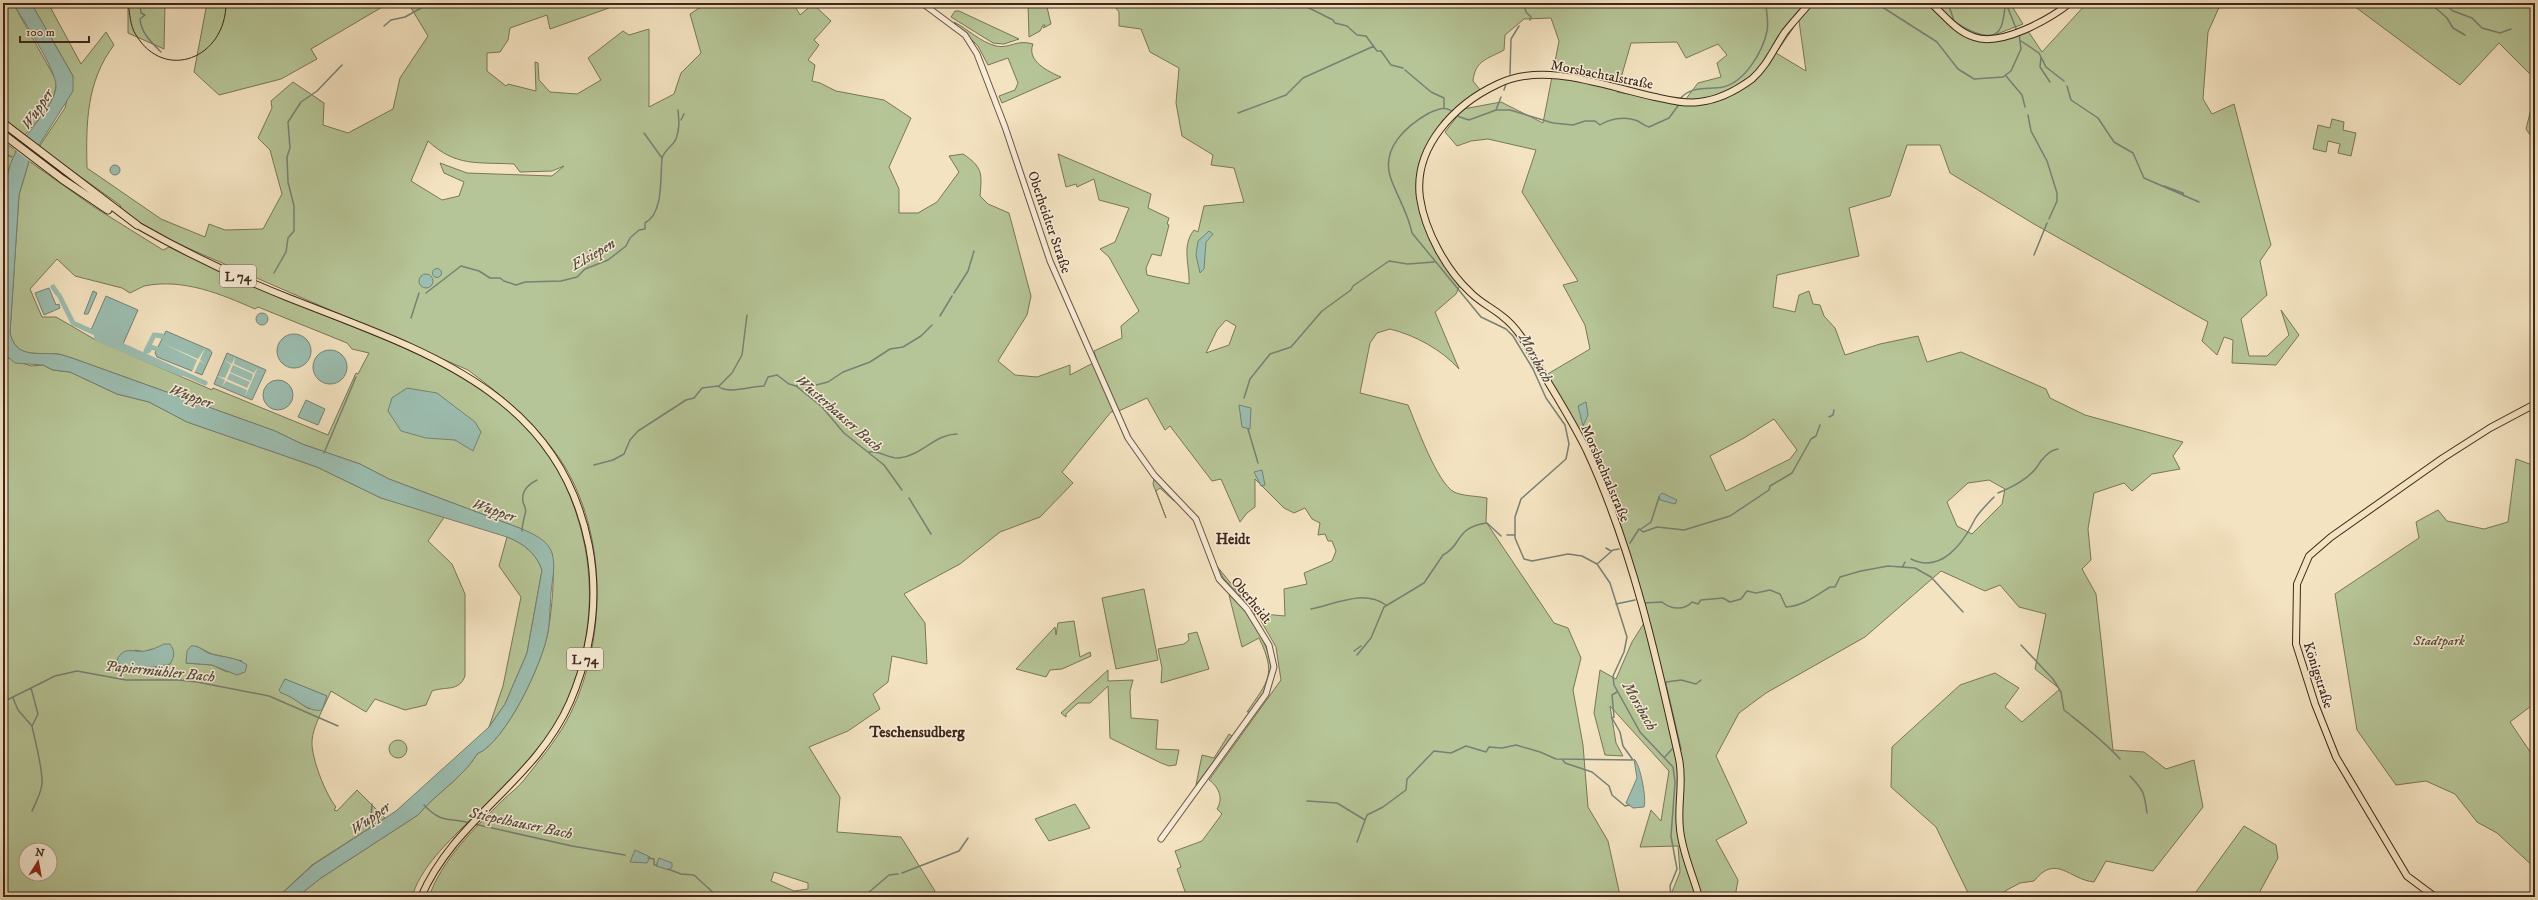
<svg xmlns="http://www.w3.org/2000/svg" width="2538" height="900" font-family="'IM FELL DW Pica',serif">
<style>
.green{fill:#b6c597;stroke:#7a7659;fill-rule:evenodd}
.water{fill:#9cbeb1;stroke:#778175}
.pier{fill:#f4e3c1;fill-rule:evenodd}
.lines{fill:none;stroke-linecap:round;stroke-linejoin:round}
.stream{stroke:#778175;stroke-width:1.5}
.canal{stroke:#9cbeb1;stroke-width:5}
.minor-casing{stroke:#6c5544;stroke-width:7}
.major-casing{stroke:#3f261b;stroke-width:8}
.highway-casing{stroke:#3f261b;stroke-width:9}
.minor{stroke:#f8edd7;stroke-width:5}
.major{stroke:#f4e3c1;stroke-width:6}
.highway{stroke:#f4e3c1;stroke-width:7}
.tram{stroke:#3f261b;stroke-width:1}
.labels{text-anchor:middle;stroke-width:3;stroke-linejoin:round;paint-order:stroke}
.shield{fill:#f8edd7;stroke:#766253;stroke-width:1}
.shield-label{font-size:13px;font-weight:bold;fill:#3f261b}
.street-label{font-size:14px;fill:#3f261b;stroke:#f8edd7}
.park-label{font-size:14px;font-style:italic;fill:#5d4e3a;stroke:#f8edd7}
.water-label{font-size:15px;font-style:italic;fill:#564c40;stroke:#f8edd7}
.neighbourhood-label{font-size:15px;font-weight:bold;fill:#3f261b;stroke:#f8edd7}
</style>
<rect width="100%" height="100%" fill="#f4e3c1"/>
<filter id="stains"><feTurbulence type="fractalNoise" baseFrequency=".005" numOctaves="4"/><feColorMatrix values="0 0 0 0 .2 0 0 0 0 .09 0 0 0 0 .02 0 0 0 .5 -.17"/></filter>
<radialGradient id="worn" r=".72"><stop offset=".6" stop-color="#630" stop-opacity="0"/><stop offset="1" stop-color="#630" stop-opacity=".3"/></radialGradient>
<path class="green" d="M3,3H13L56,80C57,103 39,118 25,135L3,118Z
M31,3H48L81,64L106,32L114,45C86,82 86,124 87,168L161,219L205,237L209,224L225,230L263,229L282,194L270,150L258,138L272,108L271,101L293,82L324,103L323,125L348,133L393,109L400,78L428,36L408,3H612L609,8L550,29L547,15L510,28L508,40L500,52L487,53V71L506,86L508,84L536,91L535,62L538,63L539,80L550,92L577,94L601,80L588,58L623,31L629,35L649,29V107L674,94L681,73L701,53L690,14L707,3H793L800,15L813,4L831,21L814,40L819,45L808,60L815,65L812,81L820,83L836,91L884,100L911,118L889,167L899,189V213H918L937,202L959,172L949,156L963,154C983,167 982,174 980,196L988,204L1009,213L1031,296L1027,315L998,361L1015,375L1037,377L1070,365V375L1097,361L1094,351L1122,338L1121,326L1139,311L1109,257L1100,249L1115,242L1129,208L1099,200L1094,179L1077,187L1076,184L1066,187L1058,154L1151,194L1148,208L1169,218L1167,224L1169,225L1161,256L1152,254L1146,268L1147,275L1189,284C1190,266 1181,246 1194,230L1198,232L1204,206L1244,202L1234,168L1211,165L1213,155L1182,136L1176,103L1179,68L1150,52L1141,29L1119,26V12L1112,3H2010L2023,24L1997,34L2001,41L2028,31L2042,52L2087,3H2221L2208,32L2203,99L2212,114L2234,104L2271,245L2260,261L2267,295L2241,319L2249,356H2267L2289,335L2281,310L2299,335L2276,365L2232,363L2233,340L2224,337L2217,355L2202,341L2208,322L2034,224L1950,173L1940,145H1907L1890,196L1849,208L1859,256L1777,275L1773,307L1795,312L1799,295L1809,291L1813,304L1820,305L1824,316L1835,328L1845,355L1880,344L1918,336L1927,362L1961,352L2046,389L2050,398L2085,415L2183,442L2173,456L2180,469L2152,474L2132,491L2124,483L2094,493L2088,529L2091,560L2082,569L2096,594L2113,750L2144,752L2166,769L2194,760L2203,807L2153,871L2106,861L2094,882C2070,880 2056,853 2034,881L2020,883L2005,891V897H1970L1936,827L1891,787L1892,747L1960,685L1995,673L2019,688L2005,707L2022,722L2060,689L2035,669L2046,614L2019,607L2000,585L1985,591L1941,571L1865,637L1766,693L1739,713L1716,756L1747,823L1716,840L1738,880L1735,897H1670L1680,872L1678,846L1640,847L1651,810L1661,821L1669,771L1610,706L1616,743L1623,756L1605,755L1594,713L1600,670L1616,679L1632,642L1646,620L1587,449L1546,375L1590,349L1585,325L1563,285L1578,281L1522,192L1536,150L1488,139L1471,141L1457,146L1445,132L1463,109L1501,102L1543,123L1559,41L1551,18L1524,19L1505,35L1504,50C1488,59 1475,60 1473,81L1481,91L1472,96C1457,114 1437,131 1425,151C1400,189 1442,251 1460,285L1456,294L1435,312L1459,369C1442,350 1415,335 1390,329L1377,333L1370,343L1360,393L1408,405C1416,424 1437,483 1454,492C1462,496 1477,496 1487,498L1486,522L1554,623L1568,628L1581,658L1573,690L1583,745L1588,807L1608,841L1619,891L1617,897H1187L1177,869L1181,867L1175,851L1202,841L1222,814L1217,809C1224,798 1218,786 1209,780L1281,680L1276,647L1257,614L1255,615L1248,600L1263,614L1285,616L1284,589L1307,584L1304,573L1332,561L1336,551L1332,541H1328L1325,534L1318,535L1320,523L1312,519L1305,508L1294,513L1284,508L1255,479V507L1247,513L1240,522L1221,479L1212,481L1170,426L1165,430L1147,398L1121,410L1111,412L1062,472L1073,483L1040,517L1000,532L960,564L904,594L925,623L927,664L892,656L888,682L873,694L880,709L848,731L809,747L840,797L837,832L901,837L935,891L934,897H429C442,859 475,828 503,800C510,793 518,788 524,780C538,762 555,742 566,722C608,645 609,533 560,459C535,423 503,396 468,370L167,239L122,212L120,205L39,147L65,108L73,76ZM1798,21H1799L1806,71L1776,53ZM1677,42L1686,58L1718,44L1727,55L1717,63L1721,77L1698,83L1682,104L1617,92L1631,43ZM428,141C456,167 477,162 514,164L520,172L552,171L564,166L552,176L467,173L440,163L444,173L464,182L459,196L442,200L411,181ZM1226,320L1236,326L1229,345L1206,353L1217,330ZM1774,419L1797,450L1790,459L1726,491L1710,456L1744,438ZM1989,480L2005,489L2002,504L1972,534L1957,526L1947,502L1968,483ZM774,872L808,883V889L794,891L771,881Z
M128,3H165L164,49L128,33Z
M207,3H389L311,49L317,59L281,79L219,95L194,72Z
M1028,3H1046L1051,24L1043,28L1045,25H1043L1040,31L1029,37Z
M2350,3H2535V79L2499,43L2460,85Z
M955,11H959L1019,39L1004,44L993,43L951,17Z
M954,22C968,29 980,42 996,46C1010,49 1016,39 1033,44C1026,61 1049,72 1061,77L1002,103L999,96L1015,90L1018,83L1008,58L988,65L978,46Z
M2535,93V142L2526,129Z
M2332,119L2344,122L2343,130L2356,133L2351,156L2338,153L2340,144L2328,141L2326,152L2313,149L2318,125L2330,128Z
M3,141L16,151L9,169L3,198Z
M29,161L94,207L163,250L169,247C220,272 272,295 326,316C448,365 556,402 585,547C596,606 586,665 559,718C538,758 494,796 462,828C442,848 420,870 412,897H297L321,878L418,815C434,795 465,776 477,754C506,742 543,662 548,632C552,607 555,578 552,553L522,529L389,479L360,464L302,444L275,431L72,358C67,357 62,354 57,354C37,352 16,359 10,333L19,195ZM57,259L75,276L122,288L130,293C135,291 139,288 144,286C183,278 221,294 255,309L258,307L347,343L352,349L369,353L358,374L356,373L328,435L213,388L212,390L94,339L56,317H42L30,289Z
M47,161L84,187L88,192L46,163Z
M3,353L5,357L31,366L43,365L53,370L70,372L117,394L149,402L187,422L317,467L381,498L445,516L428,541L452,564L465,594V676C459,692 446,686 432,691L426,705L405,710L375,699L366,712L331,691C326,703 312,728 312,741C311,758 326,795 336,807L334,810L337,811L357,790L385,818L312,865L278,897H3ZM196,646L212,654L242,661L227,672L212,665L186,663ZM152,649L170,664L144,669L126,666L135,650L144,652ZM285,679L287,680L327,696L309,709L280,690ZM26,850H50V874H26Z
M2516,459L2535,466V703L2510,722L2535,759V868L2497,833L2477,822L2455,794L2426,781L2396,785L2357,730L2335,594L2419,538L2416,522L2438,510L2447,521L2484,529L2508,522Z
M1154,479L1175,500L1174,501L1160,488L1156,491L1166,518L1153,484Z
M507,537C523,543 536,553 542,570L527,653L505,704L489,727L503,686L521,597L499,566Z
M1216,565L1246,602L1224,579Z
M1144,589L1158,660L1116,669L1102,598Z
M1229,595C1244,600 1272,652 1272,668C1272,685 1259,699 1250,712H1247C1268,681 1277,675 1259,638L1242,647Z
M1074,621L1080,657L1090,652L1091,656L1062,669L1050,670L1046,677L1016,669L1055,627L1056,635L1058,623Z
M1197,632L1209,669L1161,683L1162,668L1158,649L1184,644L1189,640L1188,634Z
M1108,670V681L1133,680L1130,691L1131,718L1158,720L1156,749L1179,750L1176,765L1169,766L1161,763L1110,738L1108,686L1090,703H1078L1066,714V717L1061,713Z
M1229,734L1232,736L1196,785L1202,755L1214,758Z
M389 749a9 9 0 1 1 18 0a9 9 0 1 1-18 0Z
M1075,804L1090,828L1049,841L1035,819Z
M2244,826L2276,845L2278,858L2257,897L2193,896Z
M2066,893L2088,896V897H2066Z"/>
<path class="water" d="M13,3H31L73,76V91L29,161L19,195L10,333C16,359 37,352 57,354C62,354 67,357 72,358L275,431L302,444L360,464L389,479L522,529C533,534 548,540 552,553C556,566 552,580 551,593C550,606 550,619 548,632C543,662 506,742 477,754C465,776 434,795 418,815L321,878L297,897H278L313,865L396,811L489,727L505,704L527,653L542,570C536,553 523,543 507,537L381,498L317,467L187,422L149,402L117,394L70,372L53,370L43,365L15,363L3,353C3,319 3,286 3,253C3,224 2,196 9,169C16,139 56,108 56,86C56,69 23,20 13,3Z
M110 170a5 5 0 1 1 10 0a5 5 0 1 1-10 0Z
M1209,231L1213,234L1206,242L1204,269L1200,273L1196,255L1198,241Z
M432.5 273a4.5 4.5 0 1 1 9 0a4.5 4.5 0 1 1-9 0Z
M419 281a7 7 0 1 1 14 0a7 7 0 1 1-14 0Z
M49,288L56,305L59,304L60,308L44,315L35,293Z
M93,291L97,293L88,314H84Z
M106,296L138,310L123,344L91,330Z
M256 319a6 6 0 1 1 12 0a6 6 0 1 1-12 0Z
M166,331L210,350L212,353L202,375L157,357L155,353Z
M277 351a17 17 0 1 1 34 0a17 17 0 1 1-34 0Z
M313 367a17 17 0 1 1 34 0a17 17 0 1 1-34 0Z
M227,353L266,370L252,400L214,384Z
M263 395a15 15 0 1 1 30 0a15 15 0 1 1-30 0Z
M407,388L437,393L475,422L481,432L473,451L455,440L426,438L401,431L388,411L392,398Z
M306,400L325,409L318,425L298,417Z
M1586,402L1588,415L1583,426L1578,406Z
M1239,405L1251,408L1250,429L1242,427Z
M1262,470L1265,485L1261,486L1254,472Z
M1662,493L1677,500L1675,504L1660,500L1659,496Z
M164,644H170C175,651 175,656 170,664L144,669L121,667L117,660C124,645 133,653 145,651C152,650 158,647 164,644Z
M191,646C198,645 202,650 208,653C220,657 237,657 247,665L245,672L237,675L212,665L186,663L187,651Z
M285,679L327,696L322,710C307,713 296,697 281,693L279,690Z
M1634,759C1640,763 1647,800 1644,807L1633,808L1626,803L1637,778Z
M635,850L650,857L647,863L630,862Z
M659,858L672,863V867L669,870L656,866Z"/>
<path class="pier" d="M23,134L41,148L31,162L14,149Z
M162,343L198,359L205,348L200,360L206,364L200,361L194,373L192,372L197,360Z
M235,356L234,364L254,373L258,367L245,397L247,390L226,381L222,387L225,380L217,376L225,378L231,365L224,360L232,364ZM233,365L253,374L251,381L230,372ZM230,373L250,382L247,388L227,379Z"/>
<g class="lines">
<path class="stream" d="M140,3L141,13L145,15L140,19C141,33 152,43 161,52
M1271,3L1278,8L1285,3L1288,5
M1524,3L1526,12L1531,17L1530,20
M1876,3L1937,42L1958,69L1974,79L2003,77L2011,71L2021,49L2019,34
M1948,3L1954,21C1964,28 1993,46 2001,27C2004,20 2004,11 2006,3
M2006,3L2017,31
M2430,3L2447,18L2453,28L2465,35
M2443,3L2453,11L2472,18L2482,28L2500,33L2511,29
M1293,7H1307L1333,20L1335,23L1347,26L1357,35L1366,36L1377,51H1381L1391,65L1403,68
M384,26L391,20L405,17L430,3
M2021,41L2039,53L2046,67L2064,81
M2041,57L2040,67L2050,82
M1405,70L1431,92L1444,98V108
M1510,74L1511,39L1519,26
M2006,76L2022,95L2025,107
M2067,86L2071,100L2098,118L2114,142L2133,153L2144,178L2199,202
M1504,90L1506,84
M1680,99C1691,85 1708,90 1723,87C1745,82 1763,51 1767,31C1769,22 1766,12 1766,3
M1496,110L1501,97
M1238,113L1286,95L1303,78L1374,46
M1454,113C1446,105 1438,109 1429,113C1406,126 1380,149 1391,179C1398,198 1408,213 1412,233L1481,317L1506,329L1513,336L1533,369L1546,398L1565,425L1569,444L1566,459L1521,499L1515,517V538L1524,559L1532,561L1568,554L1582,556L1597,564L1610,583L1627,637L1624,652L1613,676L1614,685L1640,732L1673,767L1675,782L1671,836L1677,869L1670,886L1671,897
M2028,115L2031,131L2047,161L2057,193V201L2049,219
M1457,116L1469,120L1496,110H1510L1553,123L1573,125L1585,121H1595L1600,125C1609,119 1624,116 1635,120C1640,121 1643,126 1649,127L1669,118L1680,103
M681,120L684,114
M644,133L662,158
M3,153L12,157
M2164,186L2183,193L2184,196
M2034,255L2047,223
M274,273L286,252L288,238L294,231V206L288,182L287,157L290,148L288,122L301,102L317,91L342,65
M426,293L461,266L479,271L490,278H500L504,281L516,285L525,282L561,281L577,277L585,269L608,260L626,246L630,238L639,230L645,229V223C664,213 660,177 662,159C663,151 673,146 676,139C680,128 679,121 678,110
M954,293L968,271L974,251
M940,316L952,296
M411,318L419,293
M719,386L732,373L742,355L747,315
M796,386H812L828,382L843,372L870,362L890,349L903,347L921,336L932,325
M1244,398L1250,379L1270,354L1291,347L1322,311L1351,290L1353,286L1389,261L1408,264L1434,262
M1829,417L1833,415L1834,410
M1248,429L1258,463
M869,452C879,450 889,459 899,458C923,455 935,434 957,434
M324,453L356,377
M594,465L613,460L624,454L630,440L638,431L686,400L694,398L702,388L718,386C728,395 751,386 764,386L768,377L777,375L789,384L796,386L822,407L844,433L884,465L902,490
M1998,493C2012,487 2027,480 2037,467C2041,460 2049,450 2058,449
M909,498L931,534
M1641,529L1651,522L1659,497
M522,531C522,524 524,520 525,514C527,509 524,506 523,502C521,491 529,484 537,480
M1507,535H1515
M1630,543L1639,529L1643,532L1657,527L1684,530L1730,516L1769,490L1770,486L1792,473L1811,439L1816,436L1820,425
M1606,548L1611,551
M1911,559C1941,574 1963,543 1974,521C1977,514 1988,503 1994,497
M1597,564L1613,550L1619,549
M1903,566L1905,562
M1644,603L1662,602C1670,609 1684,611 1692,602L1698,604L1701,600L1723,598L1730,602L1741,599L1747,591L1756,593L1770,590L1780,594L1786,607C1803,606 1817,595 1830,587H1835L1840,577L1861,571L1888,566L1915,568L1931,577L1963,612
M1616,604L1635,600
M1311,609C1336,604 1363,589 1386,605
M2021,645L2053,679L2061,692L2064,710C2084,726 2103,740 2120,759
M1354,651L1361,646
M1357,655L1371,638L1384,607L1424,583L1443,555C1462,546 1455,527 1487,523L1501,536
M31,688L38,714L32,726C35,741 43,769 42,784C41,793 36,802 32,811
M13,698L18,710L32,726
M3,702L55,676L77,671L126,680H179L197,682L269,696L338,726
M1681,749L1666,685V682L1681,680L1696,684L1701,680
M1665,757L1672,749
M1562,759L1565,763L1592,772L1609,786L1612,795L1625,806L1629,805
M2130,776C2145,792 2144,793 2147,813
M1307,801L1337,803L1365,820
M424,805C442,824 448,817 470,823
M474,824L572,846L625,855
M370,828L372,804
M1357,842L1367,815L1383,807L1406,790L1407,779L1434,751L1451,753L1466,746L1486,752L1489,747L1502,748L1516,745L1540,752L1556,759L1633,760L1623,746L1620,732L1612,718L1614,717L1612,695L1617,692
M648,858L654,859V865H657
M668,869L681,874L694,875L718,897
M902,873L959,851L968,838
M823,897L868,893L889,875L898,874"/>
<path class="canal" d="M53,287L57,293
M59,295L73,323L205,383
M96,333L97,339L181,374
M146,351L154,335L162,336
M148,351L151,347L157,349"/>
<defs>
<path id="minor" d="M922,3L965,35L977,54L1005,127L1050,261L1128,438L1154,475L1196,519L1219,579L1247,609L1269,645L1274,667L1266,694L1161,839"/>
<path id="major" d="M1931,3C1945,16 1956,31 1974,37C2001,47 2050,19 2070,3
M137,225C186,253 236,277 289,298C418,349 558,389 589,546C599,599 591,653 570,702C535,782 455,818 421,897
M1699,897C1693,875 1682,852 1680,829C1677,805 1684,783 1679,759C1656,655 1632,548 1587,451C1572,420 1553,391 1536,362C1527,345 1518,328 1502,316C1492,308 1480,302 1471,293C1446,270 1425,231 1420,198C1413,147 1455,104 1498,84C1545,61 1607,87 1655,97C1669,100 1685,104 1699,102C1718,100 1737,90 1752,79C1767,66 1774,48 1785,32C1793,22 1802,12 1810,3
M2435,897L2407,876L2336,757L2315,704L2296,644L2297,584L2309,556L2331,537L2443,458L2490,428L2535,404"/>
<path id="highway" d="M3,123L137,225
M3,134L62,179L108,210"/>
</defs>
<use href="#minor" class="minor-casing"/>
<use href="#major" class="major-casing"/>
<use href="#highway" class="highway-casing"/>
<use href="#minor" class="minor"/>
<use href="#major" class="major"/>
<use href="#highway" class="highway"/>
<path class="tram" d="M128,3C130,14 130,26 136,35C164,82 226,59 226,3"/>
</g>
<g class="labels">
<g class="shield">
<rect x="220" y="265" width="36" height="22" rx="3"/>
<rect x="567" y="648" width="36" height="22" rx="3"/>
</g>
<g class="shield-label">
<text x="238" y="281">L 74</text>
<text x="585" y="664">L 74</text>
</g>
<g class="street-label">
<text transform="translate(1602 74) rotate(11)" y="5">Morsbachtalstraße</text>
<text transform="translate(1050 222) rotate(71)" y="5">Oberheidter Straße</text>
<text transform="translate(1606 473) rotate(67)" y="5">Morsbachtalstraße</text>
<text transform="translate(1252 600) rotate(51)" y="5">Oberheidt</text>
<text transform="translate(2319 675) rotate(72)" y="5">Königstraße</text>
</g>
<g class="park-label">
<text x="2439" y="645">Stadtpark</text>
</g>
<g class="water-label">
<text transform="translate(37 109) rotate(-56)" y="5">Wupper</text>
<text transform="translate(593 254) rotate(-30)" y="5">Elsiepen</text>
<text transform="translate(1536 358) rotate(61)" y="5">Morsbach</text>
<text transform="translate(191 396) rotate(20)" y="5">Wupper</text>
<text transform="translate(839 413) rotate(41)" y="5">Wusterhauser Bach</text>
<text transform="translate(494 510) rotate(19)" y="5">Wupper</text>
<text transform="translate(160 671) rotate(6)" y="5">Papiermühler Bach</text>
<text transform="translate(1640 706) rotate(60)" y="5">Morsbach</text>
<text transform="translate(370 818) rotate(-35)" y="5">Wupper</text>
<text transform="translate(521 823) rotate(12)" y="5">Stiepelhauser Bach</text>
</g>
<g class="neighbourhood-label">
<text x="1233" y="544">Heidt</text>
<text x="917" y="737">Teschensudberg</text>
</g>
</g>
<rect width="2538" height="900" fill="none" stroke="#f4e3c1" stroke-width="16"/>
<rect x="4" y="4" width="2530" height="892" fill="none" stroke="#3f261b" stroke-width="2"/>
<rect x="8" y="8" width="2522" height="884" fill="none" stroke="#3f261b"/>
<g transform="translate(38 862) rotate(11)"><circle r="19" fill="#f8edd7" stroke="#ae9d8c"/>
<path d="M0-3L7 15L0 10L-7 15Z" fill="#8f2418"/>
<text y="-6" font-size="11" font-weight="bold" text-anchor="middle" fill="#3f261b">N</text>
</g>
<path d="M20 36v6h69v-6" fill="none" stroke="#3f261b" stroke-width="2"/>
<text x="26" y="36" font-size="12" fill="#3f261b" stroke="#f8edd7" stroke-width="3" paint-order="stroke">100 m</text>
<rect width="100%" height="100%" filter="url(#stains)"/>
<rect width="100%" height="100%" fill="url(#worn)"/>
</svg>
